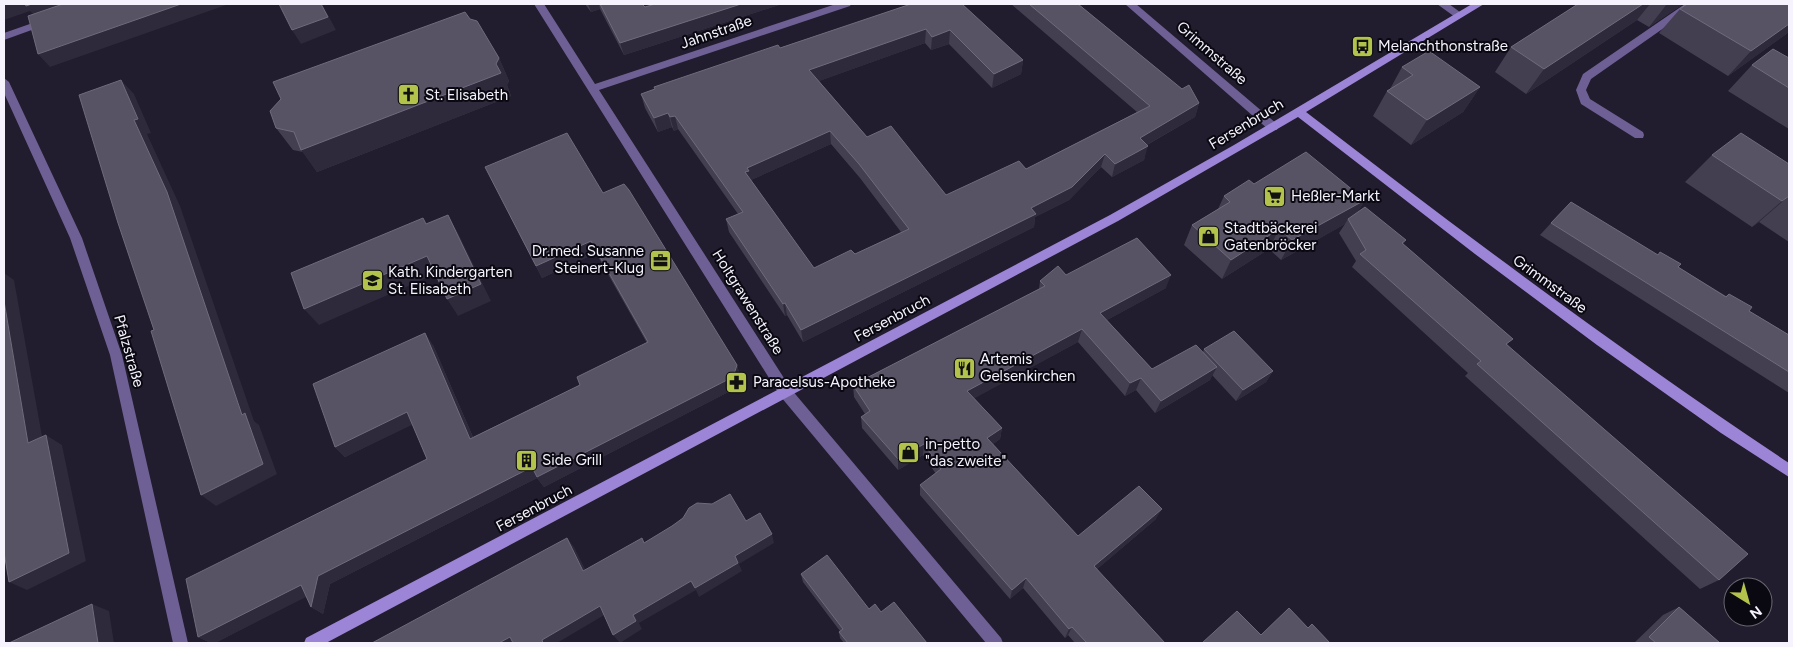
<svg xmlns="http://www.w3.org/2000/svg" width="1793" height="647" font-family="Figtree,sans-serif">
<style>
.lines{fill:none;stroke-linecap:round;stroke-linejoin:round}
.street{fill:#6e6094;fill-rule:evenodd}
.secondary{fill:#9c85d7;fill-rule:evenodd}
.wall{fill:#433f51;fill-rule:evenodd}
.shaded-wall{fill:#2e293b}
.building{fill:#575264;stroke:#706b7c;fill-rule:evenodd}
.labels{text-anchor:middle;stroke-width:4;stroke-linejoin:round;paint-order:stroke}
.street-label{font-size:15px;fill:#f6f3fe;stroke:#0a0810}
.poi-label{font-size:15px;fill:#f6f3fe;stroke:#0a0810;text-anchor:start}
</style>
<rect width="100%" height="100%" fill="#211c2e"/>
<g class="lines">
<path class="street" d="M534,4H544L595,84L836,4H851L850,6L599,90L791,389L1001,638L1003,643H986L781,397Z
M1125,4H1136L1277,124L1278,127L1277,130H1269Z
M1437,4H1449L1464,15L1459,18L1455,17Z
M1685,4H1719L1714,7L1691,9L1591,79L1586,90L1590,99L1643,132L1644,135L1643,138H1635L1581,104L1576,90L1583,74Z
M47,18L52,21L51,23L4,40V33Z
M4,78L9,82L82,238L122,355L188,643H173L110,355L70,238L4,93Z"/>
<path class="secondary" d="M1472,4H1484L1306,112C1464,234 1624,353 1789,463V477L1721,433L1597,345L1475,254L1298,117L1118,221L326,643H304L306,638L1110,215L1234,145Z"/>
</g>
<path class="wall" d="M585,4H642L645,7L655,4H782L624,55L600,9L591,12Z
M911,4L1023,60L1021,74L992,88L949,44L931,50L925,43L819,81L867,137L946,195L1026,169L1137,112L1011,4H1078L1199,103L1195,117L1147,145L1144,160L1112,177L1101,167L1069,200L1035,217L1034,227L803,342L787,315L785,316L729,232L726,219L738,214L678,129L674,131L672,127L658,132L645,108L641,94L655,89L654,87L780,48ZM831,144L860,178L901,232L855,254L814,268L751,180Z
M1578,4H1683L1649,27L1637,20L1526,94L1495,72L1511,47Z
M1680,9L1789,32L1728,76L1659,33Z
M470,19L499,58L509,81L507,85L511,96L317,172L303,152L293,150L276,128Z
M1789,58V129L1728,91L1752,65Z
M1402,67L1480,87L1463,112L1411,145L1373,116L1387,91L1390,89Z
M1712,155L1789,164V242L1759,222L1752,227L1685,182Z
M485,167L603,193L737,365L740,376L736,388L544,487L537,478L330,584L323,614L311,607L306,596L215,643H211L198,637L427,459L412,424L345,457L335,447L433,345L473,437L580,385L647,343L596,253L542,278Z
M1254,184L1365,200L1357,213L1406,240L1403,244L1513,339L1507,344L1719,580L1700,589L1465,376L1468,373L1352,267L1356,261L1339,233L1345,224L1281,260L1269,249L1222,279L1184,245L1192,225L1218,209L1224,196Z
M1551,223L1678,267L1726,296L1729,294L1749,311L1789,335V393L1540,235Z
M1066,275L1166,288L1107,320L1152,369L1203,352L1204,349L1273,371L1266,382L1236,401L1212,375L1210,380L1155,413L1136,390L1125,396L1078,342L974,398L1002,428L1000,439L993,444L1078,536L1156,519L1096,570L1165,643H1075L1068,635L1065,638L1023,588L1010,599L920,495V485L936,474L923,455L898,470L862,428L861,417L865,414L854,397L853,385L1039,289L1040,281Z
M801,574L869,609L881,612L927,643H844L840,638L839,632L840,631L803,582Z
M1679,607L1720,643H1634L1663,615Z"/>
<path class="shaded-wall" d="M4,4H83L38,19L30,11L4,20Z
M181,4H229L50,67L38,54Z
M321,4H322L336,30L301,44L292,30Z
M588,4H599L600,9L591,12Z
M741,4H782L624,55L620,43Z
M1643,4H1650L1637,20L1526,94L1544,69Z
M1667,4H1683L1649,27Z
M1789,24V32L1728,76L1751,51Z
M926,29L925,43L811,84L809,70Z
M950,30L949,44L931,50L932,37Z
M499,58L509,81L507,85L511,96L317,172L301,150L496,64Z
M1023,60L1021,74L992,88L994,74Z
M121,80L134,94L151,133L147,134L180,206L254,421L259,425L277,474L216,506L201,495L242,415L134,120Z
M1480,87L1463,112L1411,145L1427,120Z
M1199,103L1195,117L1136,151L1140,138Z
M668,113L672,127L658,132L654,118Z
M675,116L678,129L674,131L670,117Z
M830,131L831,144L751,180L745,172L747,168Z
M1148,146L1144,160L1112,177L1115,164Z
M1105,154L1101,167L1069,200L1035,217L1034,227L803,342L801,330L1031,208Z
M1789,196L1759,222L1752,227L1782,201Z
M1365,200L1353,220L1348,219L1345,224L1281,260L1292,240Z
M448,215L458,233L491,301L458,316L447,299Z
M1279,229L1269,249L1222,279L1231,260Z
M591,241L596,253L542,278L536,266Z
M427,256L438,273L319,325L304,309Z
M4,273L14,280L45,453L28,443L4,301Z
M1171,275L1166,288L1096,326L1100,313Z
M785,303L787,315L785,316L783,304Z
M1082,329L1078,342L966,403L967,391Z
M425,333L433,345L478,449L470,439Z
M737,365L740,376L736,388L544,487L537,478L330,584L323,614L311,607L318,576L532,467Z
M1217,367L1210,380L1155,413L1161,401Z
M1273,371L1266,382L1236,401L1243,390Z
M1141,378L1136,390L1125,396L1130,383Z
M407,412L416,423L345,457L335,447Z
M1002,428L1000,439L985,450L987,438Z
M46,435L62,445L86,561L27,590L9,582Z
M924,444L923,455L898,470V459Z
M1162,509L1156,519L1089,576L1094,566Z
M772,534L774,543L739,564L742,571L699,597L695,588L735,556Z
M567,538L574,547L590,579L583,571Z
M1026,578L1023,588L1010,599L1012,590Z
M691,581L696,590L639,623L642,629L620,643L613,635L633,615Z
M301,585L314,593L215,643H211L198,637Z
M92,604L109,611L114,643H98Z
M600,606L606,614L557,643H543L542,640Z
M1072,627L1068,635L1065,638L1069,629Z
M510,637L518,643H499Z"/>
<path class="building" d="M25,4H32L26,6Z
M63,4H181L38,54L28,16Z
M279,4H321L328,17L292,30Z
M600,4H642L645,7L655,4H741L620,43Z
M911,4H962L1023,60L994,74L950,30L932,37L926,29L809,70L867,137L891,126L946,195L1019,161L1026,169L1150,106L1029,4H1078L1182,89L1189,85L1199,103L1140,138L1148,146L1115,164L1105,154L1072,187L1031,208L1036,214L801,330L785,303L783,304L726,219L743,212L675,116L670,117L668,113L654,118L641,94L655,89L654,87L778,45L780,48ZM830,131L859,164L909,229L855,254L851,250L814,268L745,172L749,171L747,168Z
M1578,4H1643L1544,69L1511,47Z
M1687,4H1789V24L1751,51L1680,9Z
M465,12L470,19L477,21L499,58L496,64L501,73L301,150L294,132L276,128L270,111L281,99L273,82Z
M1773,49L1789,58V88L1752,65Z
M1429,51L1480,87L1427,120L1387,91L1413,75L1402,67Z
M121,80L138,119L134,120L167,192L242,415L245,413L263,464L201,495L151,331L154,330L118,223L79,95Z
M567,133L603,193L624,184L629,190L737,365L733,377L537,477L532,467L318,576L311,607L301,585L198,637L186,579L427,459L407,412L335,447L313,384L425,333L470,439L580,385L577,377L648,342L591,241L536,266L485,167Z
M1741,133L1789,164V196L1782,201L1712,155Z
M1306,152L1365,200L1292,240L1279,229L1231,260L1192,225L1230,202L1224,196L1249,180L1254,184Z
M1571,202L1658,255L1660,252L1681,264L1678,267L1726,297L1729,294L1752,307L1749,311L1789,335V372L1551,223Z
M1365,207L1406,240L1402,243L1513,339L1506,344L1748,554L1719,580L1477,364L1481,361L1360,254L1366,250L1348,219Z
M448,215L481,284L447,299L427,256L304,309L291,273L423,218L426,224Z
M1137,238L1171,275L1100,313L1152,369L1196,345L1217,367L1161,401L1141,378L1130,383L1082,329L967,391L1002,428L987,438L1078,536L1139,486L1162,509L1094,566L1165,643H1087L1072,627L1069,629L1026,578L1012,590L920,485L941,469L924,444L898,459L861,417L870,411L853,385L1045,286L1040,281L1058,266L1066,275Z
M4,301L28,443L46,435L69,553L9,582L4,552Z
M1234,331L1273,371L1243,390L1204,349Z
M730,494L746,521L760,513L772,534L735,556L738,563L695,588L691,581L633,615L636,621L613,635L600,606L542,640L543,643H513L510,637L499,643H372L567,538L583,571L642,538L644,543L672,526L683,518L689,508L697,503L712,504Z
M827,555L869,609L875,604L881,612L894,602L927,643H848L839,632L843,629L801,574Z
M92,604L98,643H9Z
M1679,607L1720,643H1656L1649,637Z
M1289,608L1308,628L1312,624L1330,643H1202L1237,611L1261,635Z"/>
<defs>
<symbol id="bus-square" viewBox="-11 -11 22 22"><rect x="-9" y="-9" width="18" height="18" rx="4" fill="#b3c24b" stroke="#0a0810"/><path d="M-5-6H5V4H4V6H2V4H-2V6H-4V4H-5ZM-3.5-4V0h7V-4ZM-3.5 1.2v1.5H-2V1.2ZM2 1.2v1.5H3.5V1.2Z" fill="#111"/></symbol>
<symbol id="church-square" viewBox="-11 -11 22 22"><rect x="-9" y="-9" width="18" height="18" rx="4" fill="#b3c24b" stroke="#0a0810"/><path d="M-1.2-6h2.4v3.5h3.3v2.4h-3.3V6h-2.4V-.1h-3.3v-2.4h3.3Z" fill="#111"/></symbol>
<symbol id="supermarket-square" viewBox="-11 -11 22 22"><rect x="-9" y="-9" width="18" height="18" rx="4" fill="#b3c24b" stroke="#0a0810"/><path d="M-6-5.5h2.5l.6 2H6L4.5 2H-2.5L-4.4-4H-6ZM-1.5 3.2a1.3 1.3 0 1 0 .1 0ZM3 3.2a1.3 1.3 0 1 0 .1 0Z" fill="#111"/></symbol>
<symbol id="shop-square" viewBox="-11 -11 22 22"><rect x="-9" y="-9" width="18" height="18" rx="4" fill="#b3c24b" stroke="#0a0810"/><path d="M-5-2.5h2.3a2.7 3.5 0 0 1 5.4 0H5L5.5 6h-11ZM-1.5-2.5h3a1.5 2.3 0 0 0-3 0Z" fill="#111"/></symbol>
<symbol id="office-square" viewBox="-11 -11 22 22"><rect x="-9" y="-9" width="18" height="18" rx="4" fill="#b3c24b" stroke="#0a0810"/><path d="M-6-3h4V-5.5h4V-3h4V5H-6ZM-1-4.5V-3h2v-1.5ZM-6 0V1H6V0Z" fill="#111"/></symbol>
<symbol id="school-square" viewBox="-11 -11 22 22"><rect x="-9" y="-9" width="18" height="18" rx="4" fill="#b3c24b" stroke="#0a0810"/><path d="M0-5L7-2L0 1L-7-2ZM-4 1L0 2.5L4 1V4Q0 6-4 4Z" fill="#111"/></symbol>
<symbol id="restaurant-square" viewBox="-11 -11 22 22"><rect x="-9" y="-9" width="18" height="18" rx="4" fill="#b3c24b" stroke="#0a0810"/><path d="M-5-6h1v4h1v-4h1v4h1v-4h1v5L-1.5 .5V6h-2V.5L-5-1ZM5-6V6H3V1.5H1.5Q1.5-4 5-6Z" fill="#111"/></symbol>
<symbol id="pharmacy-square" viewBox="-11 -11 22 22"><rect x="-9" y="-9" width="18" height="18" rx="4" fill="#b3c24b" stroke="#0a0810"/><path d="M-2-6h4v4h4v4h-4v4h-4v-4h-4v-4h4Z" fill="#111"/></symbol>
<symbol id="building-square" viewBox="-11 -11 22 22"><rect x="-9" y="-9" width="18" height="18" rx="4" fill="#b3c24b" stroke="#0a0810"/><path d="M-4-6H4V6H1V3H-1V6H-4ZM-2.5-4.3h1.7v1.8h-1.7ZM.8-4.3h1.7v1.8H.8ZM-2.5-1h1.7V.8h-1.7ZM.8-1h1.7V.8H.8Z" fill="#111"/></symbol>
</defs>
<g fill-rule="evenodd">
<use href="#bus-square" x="1350" y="34" width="25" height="25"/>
<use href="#church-square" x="396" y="82" width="25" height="25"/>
<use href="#supermarket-square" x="1262" y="184" width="25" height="25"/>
<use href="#shop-square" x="1196" y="224" width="25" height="25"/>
<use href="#office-square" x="648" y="248" width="25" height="25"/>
<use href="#school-square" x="360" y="268" width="25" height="25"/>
<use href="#restaurant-square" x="952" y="356" width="25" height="25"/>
<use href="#pharmacy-square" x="724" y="370" width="25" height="25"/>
<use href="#shop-square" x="896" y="440" width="25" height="25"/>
<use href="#building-square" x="514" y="448" width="25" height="25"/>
</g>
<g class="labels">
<g class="street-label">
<text transform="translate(716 32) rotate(-19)" y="5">Jahnstraße</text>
<text transform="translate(1212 53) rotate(41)" y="5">Grimmstraße</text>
<text transform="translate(1246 124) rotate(-31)" y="5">Fersenbruch</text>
<text transform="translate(1550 284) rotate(36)" y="5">Grimmstraße</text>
<text transform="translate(748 302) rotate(58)" y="5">Holtgrawenstraße</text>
<text transform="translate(892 318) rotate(-28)" y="5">Fersenbruch</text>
<text transform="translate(129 351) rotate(74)" y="5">Pfalzstraße</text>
<text transform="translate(534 508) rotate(-28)" y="5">Fersenbruch</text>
</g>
<g class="poi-label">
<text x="1378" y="51">Melanchthonstraße</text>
<text x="425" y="100">St. Elisabeth</text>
<text x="1291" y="201">Heßler-Markt</text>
<text x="1224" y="233">Stadtbäckerei<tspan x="1224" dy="17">Gatenbröcker</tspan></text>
<text x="644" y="256" text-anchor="end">Dr.med. Susanne<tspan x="644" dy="17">Steinert-Klug</tspan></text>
<text x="388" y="277">Kath. Kindergarten<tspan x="388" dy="17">St. Elisabeth</tspan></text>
<text x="980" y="364">Artemis<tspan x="980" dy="17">Gelsenkirchen</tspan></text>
<text x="753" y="387">Paracelsus-Apotheke</text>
<text x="925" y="449">in-petto<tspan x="925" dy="17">"das zweite"</tspan></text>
<text x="542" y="465">Side Grill</text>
</g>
</g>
<rect width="1793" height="647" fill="none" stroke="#f6f3fe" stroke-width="10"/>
<g transform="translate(1748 602) rotate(143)"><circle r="24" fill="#0a0810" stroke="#68666f"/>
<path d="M0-4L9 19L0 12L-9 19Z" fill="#b3c24b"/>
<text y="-8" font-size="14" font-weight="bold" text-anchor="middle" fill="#f6f3fe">N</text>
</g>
</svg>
